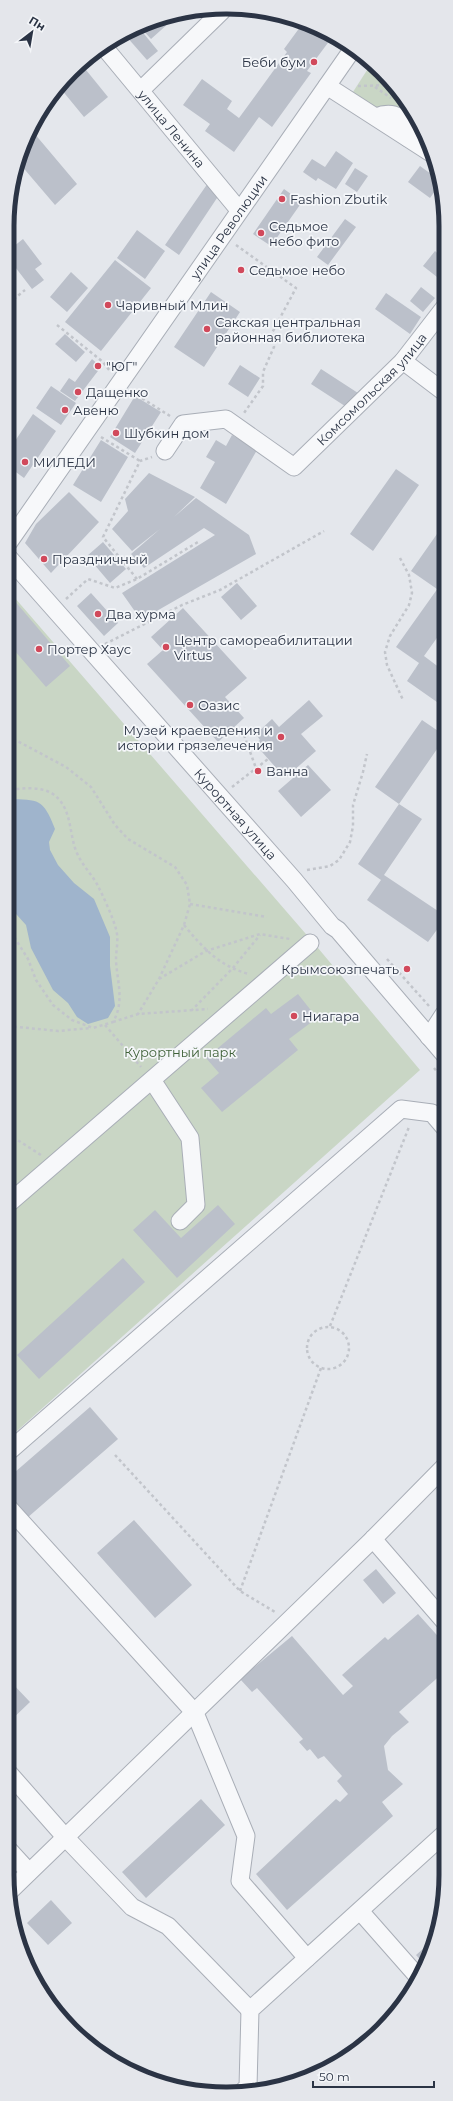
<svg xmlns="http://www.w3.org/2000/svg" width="453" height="2101" font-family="Montserrat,sans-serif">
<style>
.green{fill:#c9d6c5}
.water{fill:#9fb4cc}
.building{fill:#bbc0ca}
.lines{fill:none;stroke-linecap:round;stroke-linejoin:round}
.minor-casing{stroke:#a9aeb7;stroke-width:19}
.path{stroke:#c2c5cb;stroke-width:2.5;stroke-dasharray:3 3;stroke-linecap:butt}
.minor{stroke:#f7f8fa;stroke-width:17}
.poi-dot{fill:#d1495b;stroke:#f4f6f9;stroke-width:1.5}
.labels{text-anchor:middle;stroke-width:3.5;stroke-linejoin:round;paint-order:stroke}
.poi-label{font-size:13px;fill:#2b3445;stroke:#f4f6f9;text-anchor:start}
.street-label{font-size:13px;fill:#2b3445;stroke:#f4f6f9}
.park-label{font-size:13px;fill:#3f6138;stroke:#f4f6f9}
.rim{fill:none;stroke:#2b3445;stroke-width:5}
</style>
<rect width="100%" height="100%" fill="#e4e7ec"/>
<path class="green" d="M371,64L382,71L423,130L428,146L351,95Z
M8,590L318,948L420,1070L8,1439Z"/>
<path class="water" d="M8,799C39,800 43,798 55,829L49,842L50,850L58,865L74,883L94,899L110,937V966L115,1006L108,1018L88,1024L77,1017L68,1003L53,990L31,948L26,925L8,905Z"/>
<path class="building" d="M170,14H179L151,39L141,28Z
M303,23L324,30L333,36L307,71L311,73L272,127L259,117L234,152L205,131L210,124L183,105L202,79L232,101L227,109L239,118L287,52L284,49Z
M140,29L158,51L147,60L126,36Z
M82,65L108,97L84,117L61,89Z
M34,133L77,184L55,205L20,164L30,136Z
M336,151L353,163L336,189L318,178L316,181L303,172L312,159L325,167Z
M420,166L438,179L440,184L430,198L408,182Z
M355,168L368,176L357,192L345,184Z
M208,183L219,195L179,255L165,245Z
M284,189L302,202L271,246L253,234Z
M345,219L356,227L328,265L317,257Z
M137,230L165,251L145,279L117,258Z
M23,239L42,264L35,269L44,280L32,289L9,259V250Z
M435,251L444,259V268L437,277L423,266Z
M115,260L151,288L101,351L65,322Z
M71,272L88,288L67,312L50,297Z
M421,287L435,298L423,312L410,301Z
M211,292L240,312L204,367L174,347Z
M386,293L421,317L410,334L375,309Z
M65,334L85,352L76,362L55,344Z
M92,359L101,367L75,401L60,391L69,378L75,382Z
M240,365L260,378L248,397L228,384Z
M321,369L358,393L348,408L311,384Z
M51,386L76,403L61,425L36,408Z
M135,396L161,412L135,453L110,437Z
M33,414L56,431L24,478L9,467V450Z
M232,435L257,450L226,504L200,488L215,462L206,457L216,440L226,446Z
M101,440L128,457L101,502L73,485Z
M396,469L419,485L373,551L350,534Z
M149,473L195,497L174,517L196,498L249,535L256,554L141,620L122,593L215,535L204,528L144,568L131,554L160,529L132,551L112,529L128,511L125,499Z
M9,483L16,490L12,494L16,498L9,508Z
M69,492L99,522L51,573L25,543L36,524Z
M444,524V578L437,589L411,571Z
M103,542L126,569L110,583L87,556Z
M237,583L257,606L241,620L221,597Z
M438,588L444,593V628L424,656L444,671V707L407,681L419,663L396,647Z
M8,593L70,666L46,687L8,643Z
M91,593L118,623L104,636L77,606Z
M183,608L247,678L225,697L244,718L218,742L147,664L163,650L151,637Z
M309,700L323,716L301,734L316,751L285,778L255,744L260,740L256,734L272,719L279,727Z
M422,720L444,735V739L399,804L375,787Z
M308,765L331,790L301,817L278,791Z
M399,804L422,819L384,875L444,915V920L428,942L367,900L381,880L358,864Z
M298,994L317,1018L289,1039L298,1050L222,1112L201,1088L219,1073L206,1058L266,1008L271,1014Z
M218,1205L235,1224L177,1278L133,1230L155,1210L181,1238Z
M123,1258L145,1282L39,1379L17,1355Z
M90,1407L118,1439L27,1518L7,1496V1479Z
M134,1520L192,1585L155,1618L97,1553Z
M376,1569L396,1593L383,1604L363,1580Z
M418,1614L444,1643V1672L399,1712L409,1722L392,1736L384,1746L388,1770L403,1784L382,1802L393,1816L287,1910L256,1874L336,1799L340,1802L348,1794L337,1781L342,1776L324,1756L318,1759L310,1749L307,1751L299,1742L303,1739L257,1688L252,1692L240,1679L292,1636L343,1695L353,1686L342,1675L385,1637L388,1640Z
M11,1682L30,1702L7,1724V1687Z
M201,1799L225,1825L146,1898L122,1872Z
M51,1900L72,1923L48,1945L27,1923Z
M431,1942L424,1964L416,1955Z"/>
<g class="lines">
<defs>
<g id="minor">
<path id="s1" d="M104,47L239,210"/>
<path d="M327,86L431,153"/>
<path d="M141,90L222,11"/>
<path d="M376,117C393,110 411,118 408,138"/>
<path d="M403,361L444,392"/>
<path id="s2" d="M165,451L183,424L226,419L294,467L403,361L444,308"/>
<path id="s3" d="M9,542L352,50"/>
<path id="s4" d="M9,558L294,880L332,926L338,930L444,1054"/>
<path d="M429,1037L444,1014"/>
<path d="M152,1080L190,1138L196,1205L180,1221"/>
<path d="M8,1204L310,943"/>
<path d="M7,1453L401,1109L432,1113L444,1127"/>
<path d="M7,1506L195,1713L246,1836L240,1881L307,1958"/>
<path d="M373,1539L444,1621"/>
<path d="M7,1771L66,1838L132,1907L168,1926L250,2010"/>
<path d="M7,1848L29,1872"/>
<path d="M10,1891L373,1539L444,1467"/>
<path d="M360,1911L419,1978"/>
<path d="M244,2090L248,2087L250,2010L444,1834"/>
</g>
</defs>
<use href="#minor" class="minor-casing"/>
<path class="path" d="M358,86L391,85
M375,87L391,98
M236,245L296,288L272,333L274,347L263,372V386L244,413
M9,303L25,290
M57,325L103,362L110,371
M132,392L170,416
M101,437L140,461
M400,558L409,575L412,593L409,605L390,636L385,652L387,665L403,700
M137,579L103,537L140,461L152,457
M66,599L88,579L115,588L137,579L198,542
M105,644L182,605L220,590L324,531
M8,701L14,739V789
M244,735L257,771
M8,736L66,767L91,787L115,825L128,839L175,867L187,885L190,904L184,925L159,979L138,1014
M232,787L268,759
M307,870L330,866L339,860L350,842L353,826V805L363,772L367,754
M190,904L267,917
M184,925C203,948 219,966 249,974
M8,927L28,959L36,980L53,1005L72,1020L93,1028L113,1022C125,1001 117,982 116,960C116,950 119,939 116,929C112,915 104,898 97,884C90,872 80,863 75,848C69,829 71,807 53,794C41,786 22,788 8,790
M387,959L429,1006
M159,979L206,951L260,934L290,939
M191,1011L232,969L260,935
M113,1022L138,1014L208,1009
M105,1025L141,1067
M8,1026L58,1031L91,1028
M434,1068L444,1080
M8,1134L41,1155
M330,1326L409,1127
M307 1348a21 21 0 1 1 42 0a21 21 0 1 1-42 0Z
M115,1455L240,1591L275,1612
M240,1591L321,1368"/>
<use href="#minor" class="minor"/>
</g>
<g class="poi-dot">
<circle cx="314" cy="62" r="4"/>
<circle cx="282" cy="199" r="4"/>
<circle cx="261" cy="233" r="4"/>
<circle cx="241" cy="270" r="4"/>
<circle cx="108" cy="305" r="4"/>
<circle cx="207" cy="329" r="4"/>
<circle cx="98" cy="366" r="4"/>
<circle cx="78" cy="392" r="4"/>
<circle cx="65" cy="410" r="4"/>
<circle cx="116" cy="433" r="4"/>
<circle cx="25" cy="462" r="4"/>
<circle cx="44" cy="559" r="4"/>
<circle cx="98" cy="614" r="4"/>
<circle cx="166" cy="647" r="4"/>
<circle cx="39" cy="649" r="4"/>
<circle cx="190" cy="705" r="4"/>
<circle cx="281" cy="737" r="4"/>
<circle cx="258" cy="771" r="4"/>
<circle cx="407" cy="969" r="4"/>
<circle cx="294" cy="1016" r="4"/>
</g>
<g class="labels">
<g class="poi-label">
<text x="306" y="67" text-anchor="end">Беби бум</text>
<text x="290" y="204">Fashion Zbutik</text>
<text x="269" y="231">Седьмое<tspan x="269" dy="15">небо фито</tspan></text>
<text x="249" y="275">Седьмое небо</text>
<text x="116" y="310">Чаривный Млин</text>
<text x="215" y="327">Сакская центральная<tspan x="215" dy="15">районная библиотека</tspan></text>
<text x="106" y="371">"ЮГ"</text>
<text x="86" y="397">Дащенко</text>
<text x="73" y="415">Авеню</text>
<text x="124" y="438">Шубкин дом</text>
<text x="33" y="467">МИЛЕДИ</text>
<text x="52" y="564">Праздничный</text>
<text x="106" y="619">Два хурма</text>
<text x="174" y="645">Центр самореабилитации<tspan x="174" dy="15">Virtus</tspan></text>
<text x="47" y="654">Портер Хаус</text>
<text x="198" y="710">Оазис</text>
<text x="273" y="735" text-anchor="end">Музей краеведения и<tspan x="273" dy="15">истории грязелечения</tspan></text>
<text x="266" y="776">Ванна</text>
<text x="399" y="974" text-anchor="end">Крымсоюзпечать</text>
<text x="302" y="1021">Ниагара</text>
</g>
<g class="street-label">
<text dy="5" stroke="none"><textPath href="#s1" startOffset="106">улица Ленина</textPath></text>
<text dy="5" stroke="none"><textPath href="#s3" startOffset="384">улица Революции</textPath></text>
<text dy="5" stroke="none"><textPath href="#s2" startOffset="269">Комсомольская улица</textPath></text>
<text dy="5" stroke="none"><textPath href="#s4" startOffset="342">Курортная улица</textPath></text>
</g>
<g class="park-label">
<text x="180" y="1057">Курортный парк</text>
</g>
</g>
<path d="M0 0H453V2101H0ZM226 14H227A212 212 0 0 1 439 226V1875A212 212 0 0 1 227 2087H226A212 212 0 0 1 14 1875V226A212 212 0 0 1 226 14Z" fill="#e4e6eb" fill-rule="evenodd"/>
<path class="rim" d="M226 14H227A212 212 0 0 1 439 226V1875A212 212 0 0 1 227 2087H226A212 212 0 0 1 14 1875V226A212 212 0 0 1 226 14Z"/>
<g transform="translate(32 32) rotate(31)" stroke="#f4f6f9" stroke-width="3" paint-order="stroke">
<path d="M0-3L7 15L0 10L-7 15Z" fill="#2b3445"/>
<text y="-6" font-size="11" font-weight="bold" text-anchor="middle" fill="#2b3445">Пн</text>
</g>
<path d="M313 2081v6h121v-6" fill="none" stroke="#2b3445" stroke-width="2"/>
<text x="319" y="2081" font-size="12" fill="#2b3445" stroke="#f4f6f9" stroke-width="3" paint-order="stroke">50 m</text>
</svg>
